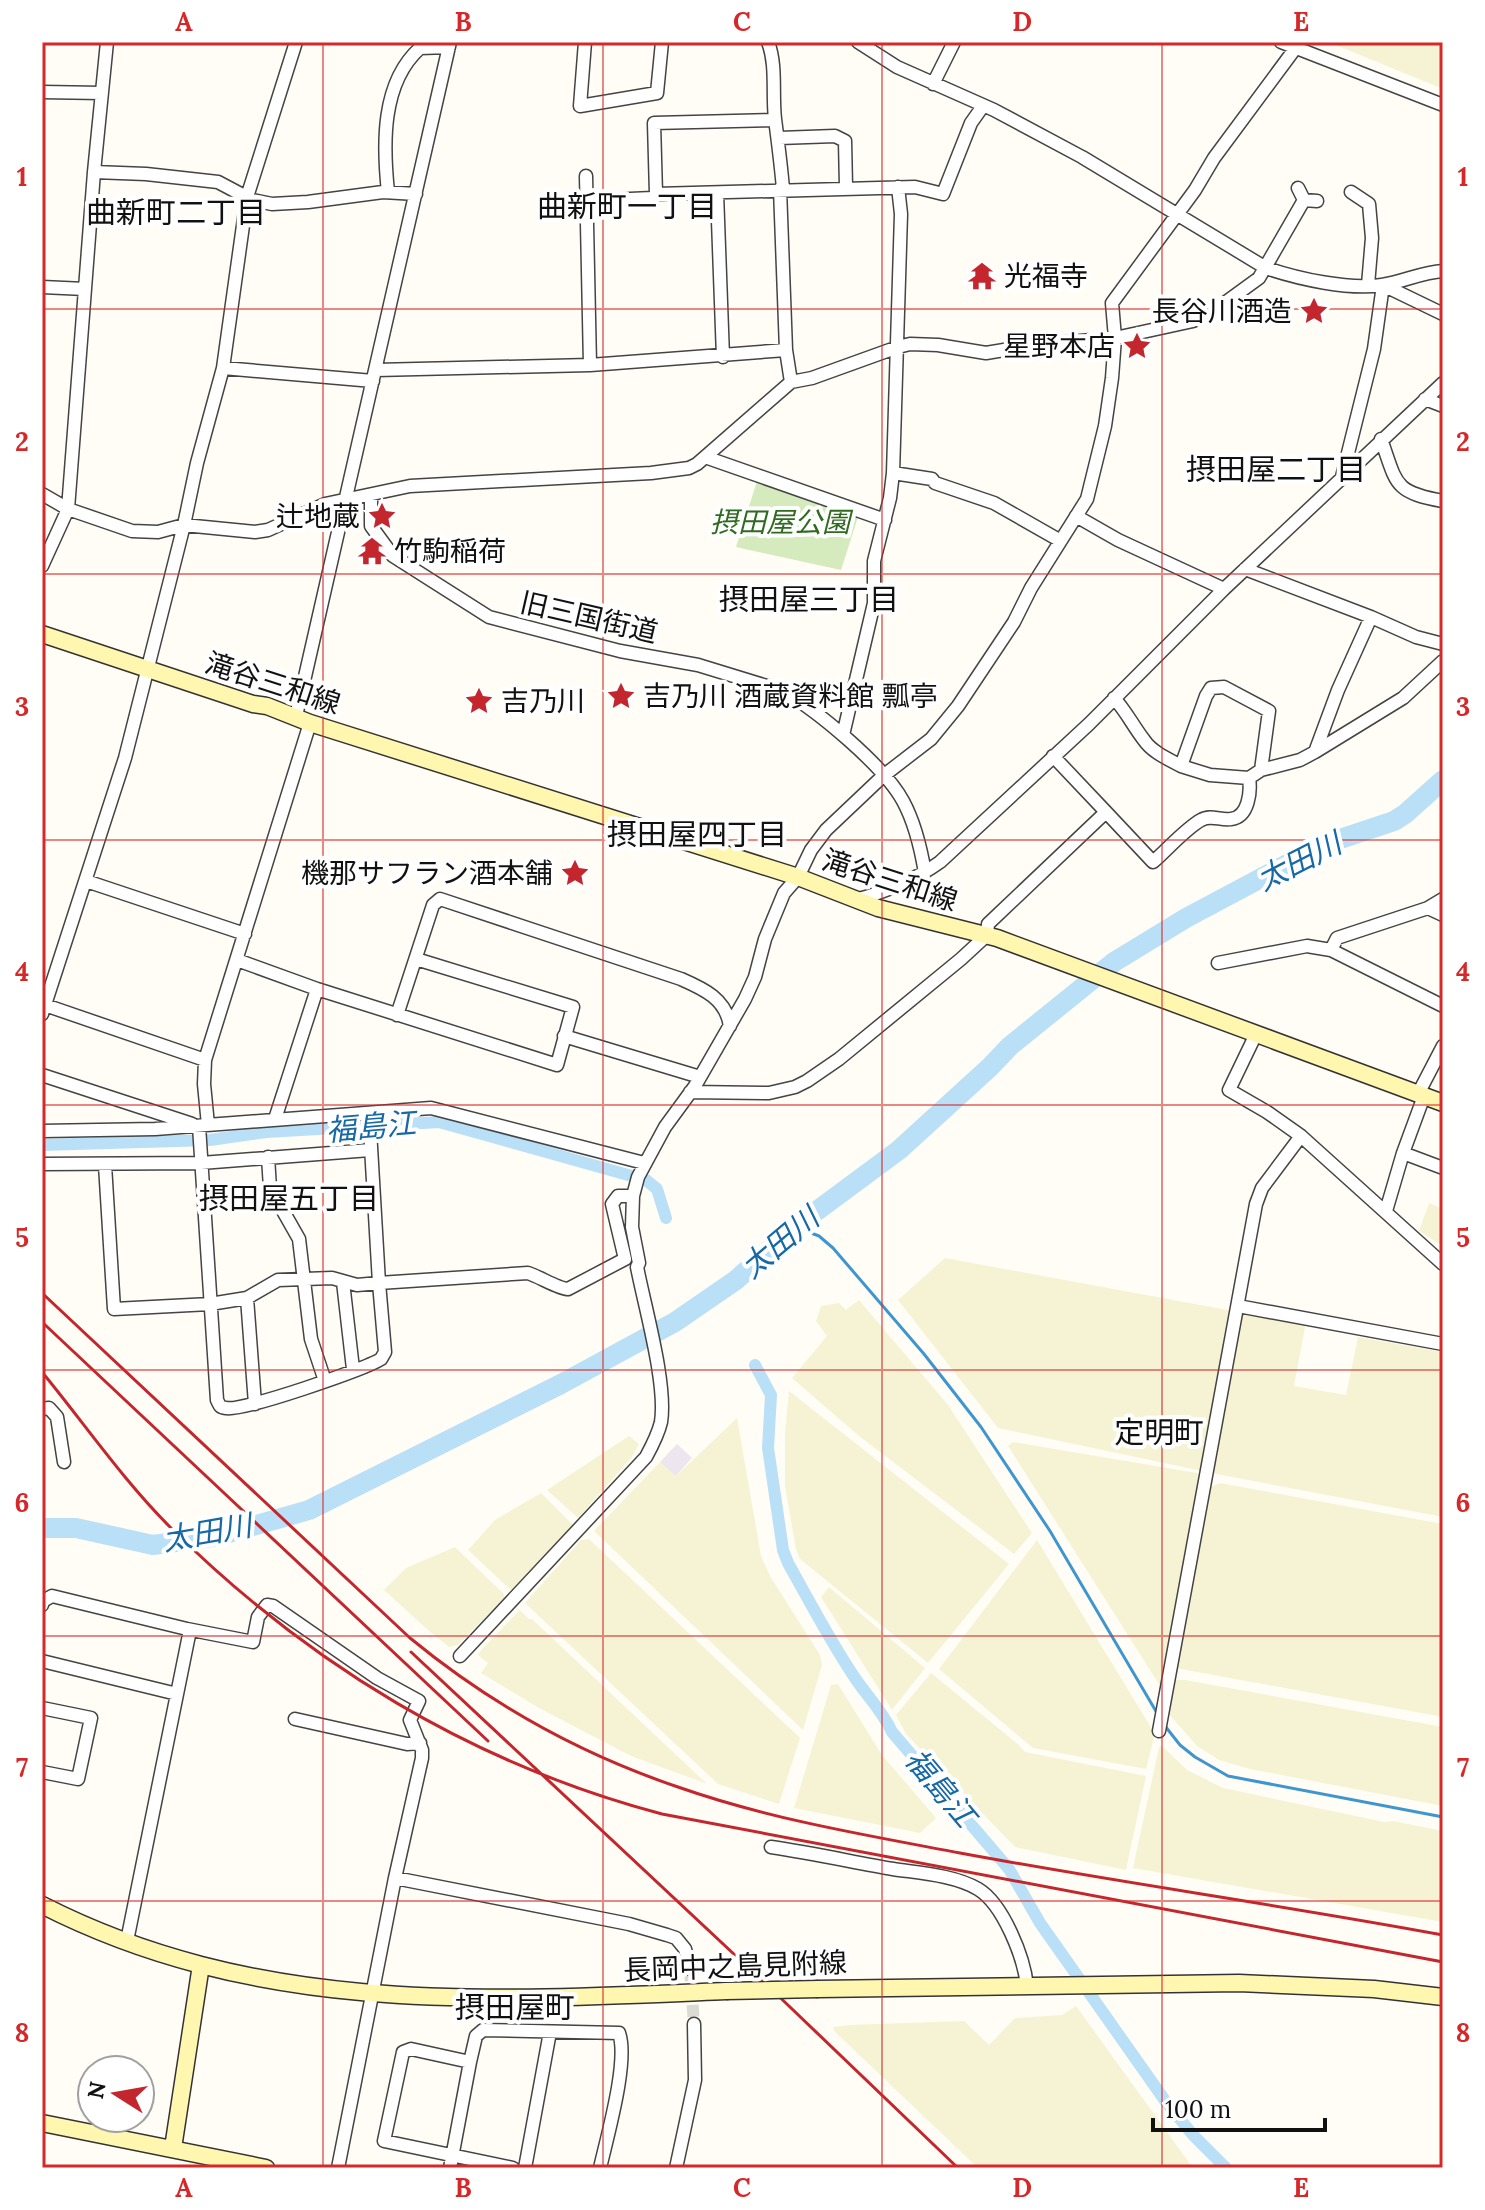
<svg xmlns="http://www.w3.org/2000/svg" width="1485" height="2210" font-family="Lora,'Noto Sans JP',serif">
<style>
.industrial{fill:#eee6ef}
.farmland{fill:#f6f3d4}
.green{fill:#d5ebbd}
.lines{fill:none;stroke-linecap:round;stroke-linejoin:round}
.stream{stroke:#3f96cf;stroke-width:3}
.canal{stroke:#b9e0f7;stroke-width:12}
.river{stroke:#b9e0f7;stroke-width:20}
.street-tunnel{stroke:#dbdad3;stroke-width:12;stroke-dasharray:12 6;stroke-linecap:butt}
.street-casing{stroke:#444;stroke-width:15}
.secondary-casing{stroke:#333;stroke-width:19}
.street{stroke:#fff;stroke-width:12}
.secondary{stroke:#fff6b0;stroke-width:16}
.rail{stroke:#c4262e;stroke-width:3}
.secondary-bridge-casing{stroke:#333;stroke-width:19;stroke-linecap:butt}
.secondary-bridge{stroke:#fff6b0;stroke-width:16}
.grid{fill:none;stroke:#d62828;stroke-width:2;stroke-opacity:0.55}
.labels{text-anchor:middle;stroke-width:8;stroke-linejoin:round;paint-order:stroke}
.poi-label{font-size:28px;fill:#111;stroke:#fff;text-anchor:start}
.park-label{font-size:28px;font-style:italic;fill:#2f6b1f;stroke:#fff}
.street-label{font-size:28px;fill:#111;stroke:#fff}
.neighbourhood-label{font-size:30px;fill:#111;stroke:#fff}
.water-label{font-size:30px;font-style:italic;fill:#1768a6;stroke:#fff}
.neatline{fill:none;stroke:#d62828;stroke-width:3}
.grid-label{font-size:26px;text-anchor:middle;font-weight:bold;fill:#d62828}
</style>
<rect width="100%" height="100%" fill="#fffdf5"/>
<path class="industrial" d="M677,1444L692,1458L675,1477L660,1462Z"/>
<path class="farmland" d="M1340,42H1443V89L1338,46Z
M1429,1203L1443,1209V1246L1419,1231Z
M945,1258L1233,1311L1202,1471L998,1428L898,1300Z
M859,1300L948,1405L1032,1533L1014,1554L859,1436L792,1378L827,1336L816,1321L821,1306L839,1303L846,1310Z
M1241,1310L1306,1322L1294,1386L1346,1395L1358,1337L1443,1352V1517L1211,1473Z
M789,1391L1009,1564L928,1663L800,1559L796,1549L785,1486V1433Z
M737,1418L761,1556L770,1576L820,1655L822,1665L803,1730L594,1531L660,1462L676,1476Z
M629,1436L639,1444L632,1457L578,1518L547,1490Z
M1013,1442L1197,1473L1203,1479L1162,1689L1008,1446Z
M1220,1483L1443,1524V1717L1175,1668L1208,1488Z
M541,1493L574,1526L512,1591L468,1550L495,1520Z
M589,1539L800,1738L779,1804L718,1784L525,1603L581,1540Z
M1037,1540L1155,1734L1146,1769L1033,1748L939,1669Z
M455,1547L504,1594V1598L458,1645L449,1647L428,1630L384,1590L406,1568Z
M829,1587L925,1668L892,1710L821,1597Z
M520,1610L529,1619H532L707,1784L631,1756L539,1708L481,1673L488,1663L478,1655L482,1649Z
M931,1673L1019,1745L1025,1752L1146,1776L1126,1870L1015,1847L906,1734L896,1715Z
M1173,1680H1185L1443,1727V1806L1250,1769L1219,1760L1197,1746L1168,1713Z
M838,1684L882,1755L936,1818L920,1833L794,1808L831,1685Z
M1162,1746L1187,1770L1223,1788L1384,1822L1393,1821L1443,1831V1922L1133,1868L1159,1747Z
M1076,2006L1193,2168H978L834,2031L833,2027L850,2025L964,2021L989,2045L1015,2018L1062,2015Z"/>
<path class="green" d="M758,478L858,517L841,570L736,547Z"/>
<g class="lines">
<path class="stream" d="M795,1227L819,1236L833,1248L924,1354L981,1427L1050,1531L1157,1713
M1165,1726L1180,1745L1195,1757L1228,1776L1443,1817"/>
<path class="canal" d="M42,1145L210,1140L266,1132L439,1122L646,1180L657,1189L666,1218
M755,1365L771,1395L768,1448L783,1550L788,1563C810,1602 831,1643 857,1681C869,1698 883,1712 892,1732L1009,1869L1040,1923L1166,2102L1193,2135L1226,2168"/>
<path class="river" d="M42,1528H76L153,1545L219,1536L246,1528L309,1510L561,1384L675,1322L736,1280L795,1227L899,1150L990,1067L1010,1046L1114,962L1186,918L1325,844L1394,821L1405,814L1443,780"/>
<path class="street-tunnel" d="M690,1969L694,2024"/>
<defs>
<path id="street" d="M585,42L580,106L657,93L662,42
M768,42C777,66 772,93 775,119C778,142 781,165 783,189
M858,42L897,67L994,110L1082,157L1266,268C1299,279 1348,290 1382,285C1403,282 1422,272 1443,271
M1281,42L1443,105
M933,84L954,42
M42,92L102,93
M779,138L835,136L845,141L846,187
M94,172L146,174L218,182L252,200L272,204L308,202L383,192L416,194
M586,176L590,365
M1298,188L1304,200L1317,201
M780,189L786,350L791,382
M388,192C383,145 381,83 420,48L449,47
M1351,192L1369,204L1372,238L1368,285
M717,193L723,357
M656,194L654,123L775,120
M587,201L652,198L656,194L915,187L943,194L971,123L983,106
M1383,285L1443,314
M42,287L85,289
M223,368L373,381
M376,370L590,365L786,350
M1425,399L1443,406
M1381,439C1397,484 1393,492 1443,501
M705,457L885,520
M893,473L932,479L935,483L994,503L1059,540
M1342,477L1374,349L1383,285
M42,494L68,509L132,531L158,532L184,525L255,532L268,530L325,504L410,486L651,473L689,468L697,464L791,382L812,378L898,347L910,344L938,345L986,353L1033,345L1115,338L1193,321L1215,310L1259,278L1304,200
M371,495V526L393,556L489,617L620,651L698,665L783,691C818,711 884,766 903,801C915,823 921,849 925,873
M1076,516L1118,540L1224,589
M42,566L68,509L94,172L107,42
M1371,617L1416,637L1443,644
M1114,698C1126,711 1133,726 1144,740C1152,752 1168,759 1181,766L1206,696L1211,688L1224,687L1269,711L1261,770
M296,716L450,42
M843,735L874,603V561L890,498L893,473L901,214L898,187
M1315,752L1403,698L1443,661
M1181,766L1210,775L1249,778L1261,770L1300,760L1315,752L1338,690L1371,617L1245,569
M1106,812L1153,862C1167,850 1185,829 1201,820C1211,814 1221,821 1231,819C1249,817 1251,791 1249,778
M86,881L245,934
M1443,899L1428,908L1443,915
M855,900C885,892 915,880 940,862L1089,724L1224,589L1443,383
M1428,908L1337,938L1331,950L1443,1006
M237,960L317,989L557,1065L573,1007L416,959
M1218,963L1307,946L1331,950
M42,1004L205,1060
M42,1014L125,758L184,525L197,463L223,368L247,197L296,42
M397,1015L433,905L440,899L681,979C704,989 726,999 730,1026
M1256,1034L1229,1090L1267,1112L1301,1136L1443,1264
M564,1036L700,1077
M42,1075L192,1124
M690,1092L769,1093L795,1087L807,1081L839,1059L961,959L987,935L988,924L1106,812L1053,756
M1418,1094L1443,1046
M369,1113L379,1283L528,1273C540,1277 559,1289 568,1289L625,1259L612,1204L618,1196H633
M275,1119L317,989
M208,1125L204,1084L205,1060L310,723
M42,1131L155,1129L431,1108L644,1163
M1403,1153L1443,1168
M268,1157L270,1188L299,1239L311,1339L325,1381
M42,1164L201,1163L370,1150
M105,1165L114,1309L210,1304L247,1298L278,1280L332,1278L357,1285L379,1283L385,1352L381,1359C365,1369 242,1412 226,1408C219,1407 220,1406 217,1400L199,1126
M1386,1211L1403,1153L1424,1096
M343,1282L353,1369
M247,1298L255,1404
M1238,1306L1443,1344
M42,1409L49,1408L57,1417L64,1462
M42,1605L43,1601L52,1596L187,1629L253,1642L258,1617L267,1605L273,1606L377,1678L419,1701L410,1720L422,1750V1758L395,1878L338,2168
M460,1656L646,1457C652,1446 658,1435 661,1422C667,1384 645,1308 637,1267L639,1263L632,1227L633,1196L638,1177L665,1127L695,1086L745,999L755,977L765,939L784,893L798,877L811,850L826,830L883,776L931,739L958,706L1014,622L1031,588L1087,499L1105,426L1112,378L1115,338L1112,303L1195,190L1214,158L1300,42
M42,1661L177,1694
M42,1708L91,1718L78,1779L42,1772
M295,1719L407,1744L420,1743
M1159,1731L1256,1204L1262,1188L1301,1136
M771,1847C812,1853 853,1862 893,1869C919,1873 954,1875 978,1889C1003,1904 1024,1957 1027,1986
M395,1878L629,1924L667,1935L676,1938L685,1949L690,1969
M127,1941L190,1630
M450,2168L470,2062
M513,2168L384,2141L403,2052L411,2049L470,2062L476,2036L483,2030L619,2033C629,2061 607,2137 600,2168
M525,2168L550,2032
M676,2168L695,2080L694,2024"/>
<path id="secondary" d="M42,634L253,704L267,706L310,723L798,877L878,908L997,938L1443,1103
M42,1905C260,2016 490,2001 726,1991
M818,1989L1239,1983L1374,1989L1443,1997
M42,2123L266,2168
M173,2148L201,1965"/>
</defs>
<use href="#street" class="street-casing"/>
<use href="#secondary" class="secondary-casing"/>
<use href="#street" class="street"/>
<use href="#secondary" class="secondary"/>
<path class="rail" d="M42,1293L410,1638C489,1703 580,1754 678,1787C769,1819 865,1835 960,1853C1121,1883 1282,1905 1443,1935
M42,1322L488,1741
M42,1372C84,1423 123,1480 170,1527C308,1664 473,1764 662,1814L1443,1962
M411,1652L767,1985L958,2168"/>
<defs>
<path id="secondary-bridge" d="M726,1991L818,1989"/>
</defs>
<use href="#secondary-bridge" class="secondary-bridge-casing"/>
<use href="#secondary-bridge" class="secondary-bridge"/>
</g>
<path class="grid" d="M323,42V2168M603,42V2168M882,42V2168M1162,42V2168M42,309H1443M42,574H1443M42,840H1443M42,1105H1443M42,1370H1443M42,1636H1443M42,1901H1443"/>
<defs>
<symbol id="temple-bare" viewBox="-9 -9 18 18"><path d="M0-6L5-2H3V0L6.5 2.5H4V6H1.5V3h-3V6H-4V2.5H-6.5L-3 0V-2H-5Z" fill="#c4262e" stroke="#fff" stroke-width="2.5" paint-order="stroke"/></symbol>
<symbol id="sight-bare" viewBox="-9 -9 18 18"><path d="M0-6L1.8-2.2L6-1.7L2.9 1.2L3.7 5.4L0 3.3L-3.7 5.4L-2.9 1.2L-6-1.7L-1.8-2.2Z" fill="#c4262e" stroke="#fff" stroke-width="2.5" paint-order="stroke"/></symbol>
</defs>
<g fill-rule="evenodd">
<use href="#temple-bare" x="962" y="256" width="40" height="40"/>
<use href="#sight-bare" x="1294" y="291" width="40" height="40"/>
<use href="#sight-bare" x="1117" y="326" width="40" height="40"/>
<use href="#sight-bare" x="362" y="496" width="40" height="40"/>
<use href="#temple-bare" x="352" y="531" width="40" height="40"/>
<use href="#sight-bare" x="601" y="676" width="40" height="40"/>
<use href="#sight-bare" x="459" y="681" width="40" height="40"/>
<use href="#sight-bare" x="555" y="853" width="40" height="40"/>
</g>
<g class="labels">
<g class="poi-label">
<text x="1004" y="286">光福寺</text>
<text x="1292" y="321" text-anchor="end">長谷川酒造</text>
<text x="1115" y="356" text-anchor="end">星野本店</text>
<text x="360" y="526" text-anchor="end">辻地蔵</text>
<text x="394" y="561">竹駒稲荷</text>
<text x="643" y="706">吉乃川 酒蔵資料館 瓢亭</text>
<text x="501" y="711">吉乃川</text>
<text x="553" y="883" text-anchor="end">機那サフラン酒本舗</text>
</g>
<g class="park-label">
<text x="780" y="532">摂田屋公園</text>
</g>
<g class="street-label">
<text transform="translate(589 617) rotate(13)" y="10">旧三国街道</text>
<text transform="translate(273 683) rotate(18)" y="10">滝谷三和線</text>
<text transform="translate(890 880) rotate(18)" y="10">滝谷三和線</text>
<text transform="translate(735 1966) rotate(-2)" y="10">長岡中之島見附線</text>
</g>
<g class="neighbourhood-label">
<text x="627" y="217">曲新町一丁目</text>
<text x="176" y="223">曲新町二丁目</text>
<text x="1276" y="480">摂田屋二丁目</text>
<text x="809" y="610">摂田屋三丁目</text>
<text x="697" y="845">摂田屋四丁目</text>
<text x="289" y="1209">摂田屋五丁目</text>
<text x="1159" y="1443">定明町</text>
<text x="515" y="2018">摂田屋町</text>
</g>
<g class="water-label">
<text transform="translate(1299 862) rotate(-27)" y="10">太田川</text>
<text transform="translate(371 1127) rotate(-5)" y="10">福島江</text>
<text transform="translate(780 1243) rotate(-40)" y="10">太田川</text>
<text transform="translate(207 1533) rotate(-10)" y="10">太田川</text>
<text transform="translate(940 1788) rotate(50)" y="10">福島江</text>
</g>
</g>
<rect width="1485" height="2210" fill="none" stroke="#ffffff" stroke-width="88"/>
<g transform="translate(116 2094) rotate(281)"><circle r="38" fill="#ffffff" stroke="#a0a0a0" stroke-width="2"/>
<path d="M0-6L14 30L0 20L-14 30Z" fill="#c4262e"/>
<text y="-12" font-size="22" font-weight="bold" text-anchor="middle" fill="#111111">N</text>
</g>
<path d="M1153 2118v12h172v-12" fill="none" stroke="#111111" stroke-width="4"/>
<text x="1165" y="2118" font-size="24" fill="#111111" stroke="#ffffff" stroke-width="6" paint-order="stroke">100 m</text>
<rect x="44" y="44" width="1397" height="2122" class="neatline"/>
<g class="grid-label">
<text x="184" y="31">A</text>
<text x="463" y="31">B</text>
<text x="742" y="31">C</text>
<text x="1022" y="31">D</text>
<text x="1301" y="31">E</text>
<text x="22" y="186">1</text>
<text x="1463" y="186">1</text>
<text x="22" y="451">2</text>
<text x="1463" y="451">2</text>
<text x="22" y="716">3</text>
<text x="1463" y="716">3</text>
<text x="22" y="981">4</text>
<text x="1463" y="981">4</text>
<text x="22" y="1247">5</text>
<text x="1463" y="1247">5</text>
<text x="22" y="1512">6</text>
<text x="1463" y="1512">6</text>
<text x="22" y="1777">7</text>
<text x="1463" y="1777">7</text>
<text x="22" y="2042">8</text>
<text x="1463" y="2042">8</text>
<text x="184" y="2197">A</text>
<text x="463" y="2197">B</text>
<text x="742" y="2197">C</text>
<text x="1022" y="2197">D</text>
<text x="1301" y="2197">E</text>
</g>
</svg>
